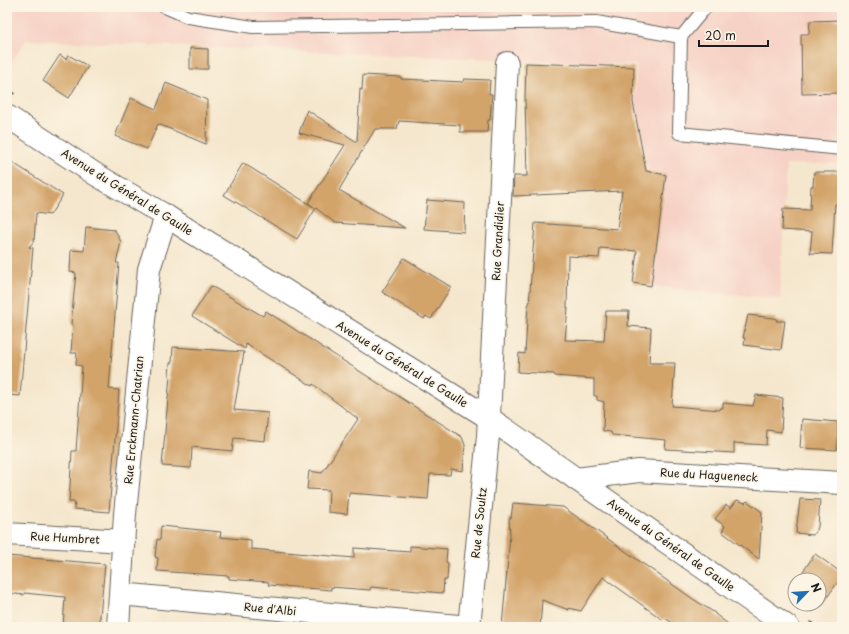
<svg xmlns="http://www.w3.org/2000/svg" width="849" height="634" font-family="'Playpen Sans',sans-serif">
<style>
.built{fill:#f6d1c5}
.building{fill:#d3a46a}
.lines{fill:none;stroke-linecap:round;stroke-linejoin:round}
.service-casing{stroke:#68635a;stroke-width:14}
.minor-casing{stroke:#68635a;stroke-width:24}
.secondary-casing{stroke:#68635a;stroke-width:24}
.path{stroke:#68635a;stroke-width:2.5;stroke-dasharray:3 3;stroke-linecap:butt}
.service{stroke:#fff;stroke-width:12}
.minor{stroke:#fff;stroke-width:22}
.secondary{stroke:#fff;stroke-width:22}
.labels{text-anchor:middle;stroke-width:3.5;stroke-linejoin:round;paint-order:stroke}
.street-label{font-size:11px;fill:#1c1c1c;stroke:#fcf5e5}
</style>
<rect width="100%" height="100%" fill="#fcf5e5"/>
<filter id="ink" filterUnits="userSpaceOnUse"><feTurbulence type="fractalNoise" baseFrequency=".025" numOctaves="2"/><feDisplacementMap in="SourceGraphic" scale="8" xChannelSelector="R" yChannelSelector="G"/><feConvolveMatrix kernelMatrix="1 2 1 2 8 2 1 2 1" color-interpolation-filters="sRGB"/></filter>
<filter id="wash" filterUnits="userSpaceOnUse"><feTurbulence type="fractalNoise" baseFrequency=".012" numOctaves="4" result="noise"/><feDisplacementMap in="SourceGraphic" scale="16" xChannelSelector="R" yChannelSelector="G"/><feGaussianBlur stdDeviation="0.9" result="paint"/><feColorMatrix in="noise" values="0 0 0 0 0 0 0 0 0 0 0 0 0 0 0 0 0 1.4 0 .05"/><feComposite in="paint" operator="in"/></filter>
<g filter="url(#wash)">
<rect width="100%" height="100%" fill="#f5e7cd"/>
<path class="built" d="M7,7H842V163L786,165L780,299L651,286L666,175L648,170L635,103L636,65L26,40L7,69Z"/>
<g id="blocks">
<path class="building" d="M841,20V93L802,94L801,34H809L810,21Z
M190,48L208,49V69H190Z
M60,55L66,59L68,55L88,66L69,98L43,81Z
M526,63L634,67L633,102L646,171L666,175L651,286L633,283L637,251L600,248L599,258L568,256L567,308H568L565,340L604,341L606,311H629L628,326L651,328L649,363H675L672,406L720,410V408H723V403L753,406L756,395L783,398L781,432L767,430L766,445L734,443V453L683,450L665,449L666,440L612,435L611,432L603,431L604,402L597,400V396H594V379L555,376L554,374L518,372L519,353L525,354L528,305H529L535,223L617,229L622,191L513,196L514,176H527L525,99Z
M363,75L401,77V79L463,82L464,79L490,80L489,94H492L490,120H488L487,132H460V125L399,121L397,129H375L339,190L405,228L335,223L316,208L297,239L224,195L243,163L315,208L308,203L345,145L299,133L307,110L357,142L360,89L362,90Z
M166,83L207,100L206,144L158,124L147,149L115,136L131,98L156,109Z
M7,159L63,195L50,215L36,213L34,241L29,247L33,248L20,396L7,395Z
M814,172H842V204H835L832,254L810,253L812,232L782,230L783,209L810,210L811,186H813Z
M427,200L465,203L464,232L424,229Z
M86,227L115,230L121,242L116,263H119L109,389L119,390L109,512L74,509L75,502H69L72,451H76L82,366L76,365L77,353H71L73,325L71,324L76,273L70,272L71,250L84,251Z
M404,258L451,287L431,319L426,316L424,319L382,292Z
M211,286L263,316L266,311L462,437L465,445L463,471L451,469L450,475L430,474L428,499L349,493L347,514L328,512L329,490L307,489L309,471L322,473L358,419L313,384L312,386L246,344L245,349L192,316Z
M748,315L773,318L777,319L776,321H785L781,350L744,345L745,338H743Z
M173,347L244,352L234,410L268,413L265,441L234,438L232,451L192,447L191,468L162,466L170,376H169L170,363L172,362Z
M802,419L838,422L837,450L800,448Z
M800,499L820,500L818,527L813,535L796,533Z
M737,500L745,503L747,501L762,512L759,559L722,532L725,526L715,519L726,505L731,508Z
M513,503L563,507L693,599L715,613V614L732,627H678L665,618L663,620L603,577L581,611L569,608V610L542,600L540,627H502L510,535L509,518H511Z
M161,526L221,532L220,537L251,540V549L354,558V548L410,552V546L447,549L446,562L448,563L447,580H444L443,593L371,587L370,590L331,587V590L268,585L269,582L229,579V576L157,571L158,558L155,557L157,539L160,540Z
M815,554L842,573V576L821,606L818,604H819V580H797Z
M7,556L105,564L99,627H63L65,597L24,593V595L7,593Z"/>
</g>
</g>
<g filter="url(#ink)">
<use href="#blocks" fill-opacity="0" stroke="#68635a" stroke-width="1"/>
<g class="lines">
<defs>
<path id="service" d="M165,7L188,17L253,27L596,22L681,37L679,133L842,149
M681,37L706,7"/>
<path id="minor" d="M576,479L639,471L842,483
M7,534L124,541
M120,594L469,627
M118,627L125,514L149,269L166,216
M469,627L488,436L507,63"/>
<path id="secondary" d="M7,116L95,174L166,216L489,418L788,627"/>
</defs>
<use href="#service" class="service-casing"/>
<use href="#minor" class="minor-casing"/>
<use href="#secondary" class="secondary-casing"/>
<path class="path" d="M7,89L15,94
M810,622L818,627"/>
<use href="#service" class="service"/>
<use href="#minor" class="minor"/>
<use href="#secondary" class="secondary"/>
</g>
</g>
<g class="labels">
<g class="street-label">
<text transform="translate(127 192) rotate(32)" y="4">Avenue du Général de Gaulle</text>
<text transform="translate(498 241) rotate(-87)" y="4">Rue Grandidier</text>
<text transform="translate(402 364) rotate(32)" y="4">Avenue du Général de Gaulle</text>
<text transform="translate(134 420) rotate(-85)" y="4">Rue Erckmann-Chatrian</text>
<text transform="translate(709 475) rotate(3)" y="4">Rue du Hagueneck</text>
<text transform="translate(479 523) rotate(-84)" y="4">Rue de Soultz</text>
<text transform="translate(65 538) rotate(3)" y="4">Rue Humbret</text>
<text transform="translate(671 545) rotate(35)" y="4">Avenue du Général de Gaulle</text>
<text transform="translate(270 609) rotate(5)" y="4">Rue d'Albi</text>
</g>
</g>
<rect width="849" height="634" fill="none" stroke="#fcf5e5" stroke-width="24"/>
<g transform="translate(807 592) rotate(65)"><circle r="19" fill="#fcf5e5" stroke="#a29e95"/>
<path d="M0-3L7 15L0 10L-7 15Z" fill="#1f6fb2"/>
<text y="-6" font-size="11" font-weight="bold" text-anchor="middle" fill="#1c1c1c">N</text>
</g>
<path d="M699 40v6h69v-6" fill="none" stroke="#1c1c1c" stroke-width="2"/>
<text x="705" y="40" font-size="12" fill="#1c1c1c" stroke="#fcf5e5" stroke-width="3" paint-order="stroke">20 m</text>
</svg>
